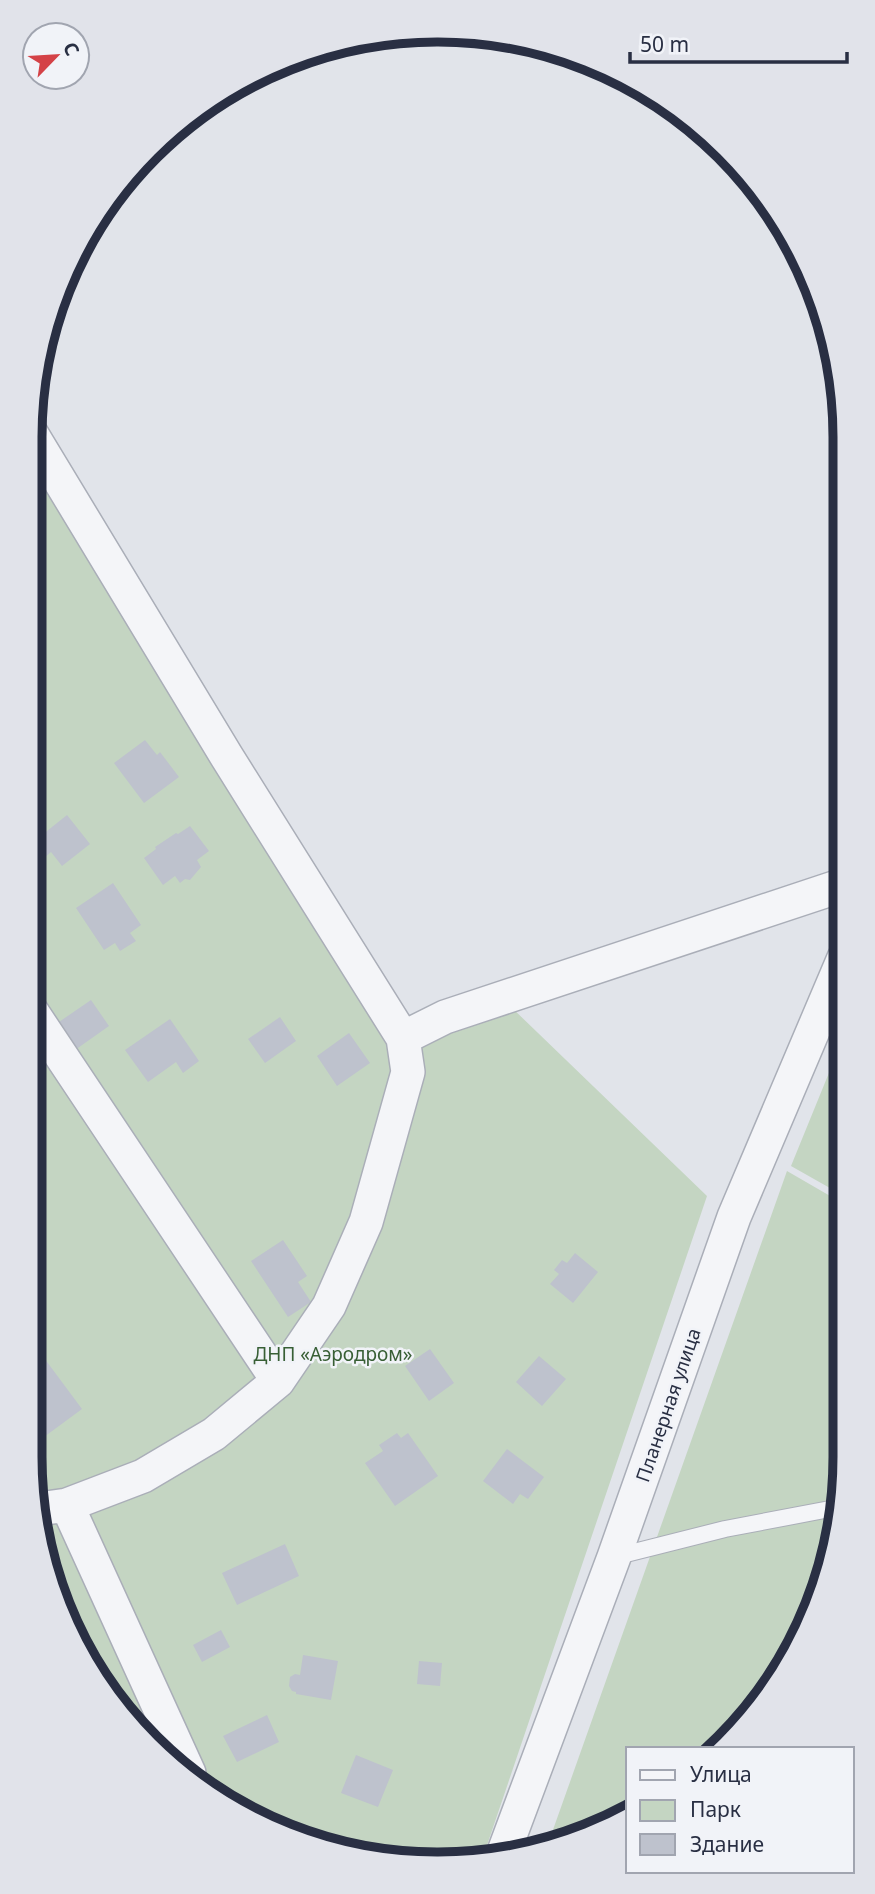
<svg xmlns="http://www.w3.org/2000/svg" width="875" height="1894" font-family="'Noto Sans',sans-serif">
<style>
.green{fill:#c4d5c2}
.building{fill:#bec2cd}
.lines{fill:none;stroke-linecap:round;stroke-linejoin:round}
.service-casing{stroke:#aaaeb8;stroke-width:18}
.minor-casing{stroke:#aaaeb8;stroke-width:36}
.service{stroke:#f4f5f8;stroke-width:16}
.minor{stroke:#f4f5f8;stroke-width:33}
.labels{text-anchor:middle;stroke-width:5;stroke-linejoin:round;paint-order:stroke}
.park-label{font-size:19px;fill:#385f35;stroke:#f1f3f8}
.street-label{font-size:19px;fill:#292f43;stroke:#f1f3f8}
.rim{fill:none;stroke:#292f43;stroke-width:9}
</style>
<rect width="100%" height="100%" fill="#e1e4ea"/>
<path class="green" d="M30,463L397,1056L509,1005L707,1196L482,1860L358,1856L233,1809L131,1725L52,1588L30,1456Z
M844,1036V1196L791,1166Z
M787,1171L844,1204L845,1457L814,1612L744,1725L715,1749H628V1814L549,1841Z"/>
<path class="building" d="M145,740L157,755L160,752L179,777L144,803L114,763Z
M67,815L90,844L62,866L51,852L44,858L32,843Z
M190,826L209,851L197,860L201,867L190,880L185,879L180,883L175,876L163,885L144,858L156,849L155,847L176,833L178,834Z
M113,883L141,925L130,933L136,941L120,951L115,943L104,950L76,908Z
M91,1000L109,1026L75,1050L56,1024Z
M280,1017L296,1041L265,1063L248,1039Z
M170,1019L199,1061L183,1073L176,1062L148,1082L125,1050Z
M349,1033L370,1063L337,1086L317,1056Z
M283,1240L307,1276L298,1282L311,1302L288,1317L251,1261Z
M575,1253L598,1272L573,1303L550,1284L559,1274L554,1270L562,1260L567,1263Z
M30,1339L82,1409L44,1437L30,1419Z
M430,1349L454,1383L429,1401L405,1366Z
M539,1356L566,1379L542,1406L516,1382Z
M397,1433L401,1438L408,1433L438,1476L395,1506L365,1463L383,1451L379,1445Z
M507,1449L544,1477L528,1499L520,1494L513,1504L483,1481Z
M285,1544L299,1576L237,1605L222,1573Z
M221,1630L230,1647L202,1662L193,1645Z
M303,1655L338,1661L331,1700L296,1694V1692L292,1691L289,1686L290,1677L295,1674L300,1675Z
M419,1661L442,1663L440,1686L417,1684Z
M267,1715L279,1742L237,1762L223,1736Z
M356,1755L393,1770L378,1807L341,1793Z"/>
<g class="lines">
<defs>
<path id="service" d="M614,1557L725,1529L835,1508"/>
<path id="minor" d="M31,433L227,757L403,1038
M30,1009L278,1381
M67,1505L189,1773
M39,1509L67,1505L143,1476L214,1434L278,1381L329,1306L366,1222L408,1072L403,1038L445,1017L843,885
M502,1857L614,1557L734,1217L844,958"/>
</defs>
<use href="#service" class="service-casing"/>
<use href="#minor" class="minor-casing"/>
<use href="#service" class="service"/>
<use href="#minor" class="minor"/>
</g>
<g class="labels">
<g class="park-label">
<text x="333" y="1361">ДНП «Аэродром»</text>
</g>
<g class="street-label">
<text transform="translate(668 1405) rotate(-71)" y="7">Планерная улица</text>
</g>
</g>
<path d="M0 0H875V1894H0ZM437 42H438A395 395 0 0 1 833 437V1457A395 395 0 0 1 438 1852H437A395 395 0 0 1 42 1457V437A395 395 0 0 1 437 42Z" fill="#e1e3ea" fill-rule="evenodd"/>
<path class="rim" d="M437 42H438A395 395 0 0 1 833 437V1457A395 395 0 0 1 438 1852H437A395 395 0 0 1 42 1457V437A395 395 0 0 1 437 42Z"/>
<rect x="626" y="1747" width="228" height="126" fill="#f1f3f8" stroke="#a1a5b0" stroke-width="2"/>
<rect x="640" y="1770" width="35" height="10" fill="#f4f5f8" stroke="#a1a5b0" stroke-width="2"/>
<text x="690" y="1782" font-size="21" fill="#292f43">Улица</text>
<rect x="640" y="1800" width="35" height="21" fill="#c4d5c2" stroke="#a1a5b0" stroke-width="2"/>
<text x="690" y="1817" font-size="21" fill="#292f43">Парк</text>
<rect x="640" y="1834" width="35" height="21" fill="#bec2cd" stroke="#a1a5b0" stroke-width="2"/>
<text x="690" y="1852" font-size="21" fill="#292f43">Здание</text>
<g transform="translate(56 56) rotate(65)"><circle r="33" fill="#f1f3f8" stroke="#a1a5b0" stroke-width="2"/>
<path d="M0-5L12 26L0 18L-12 26Z" fill="#d44247"/>
<text y="-10" font-size="19" font-weight="bold" text-anchor="middle" fill="#292f43">С</text>
</g>
<path d="M630 52v10h217v-10" fill="none" stroke="#292f43" stroke-width="3.5"/>
<text x="640" y="52" font-size="21" fill="#292f43" stroke="#f1f3f8" stroke-width="5" paint-order="stroke">50 m</text>
</svg>
